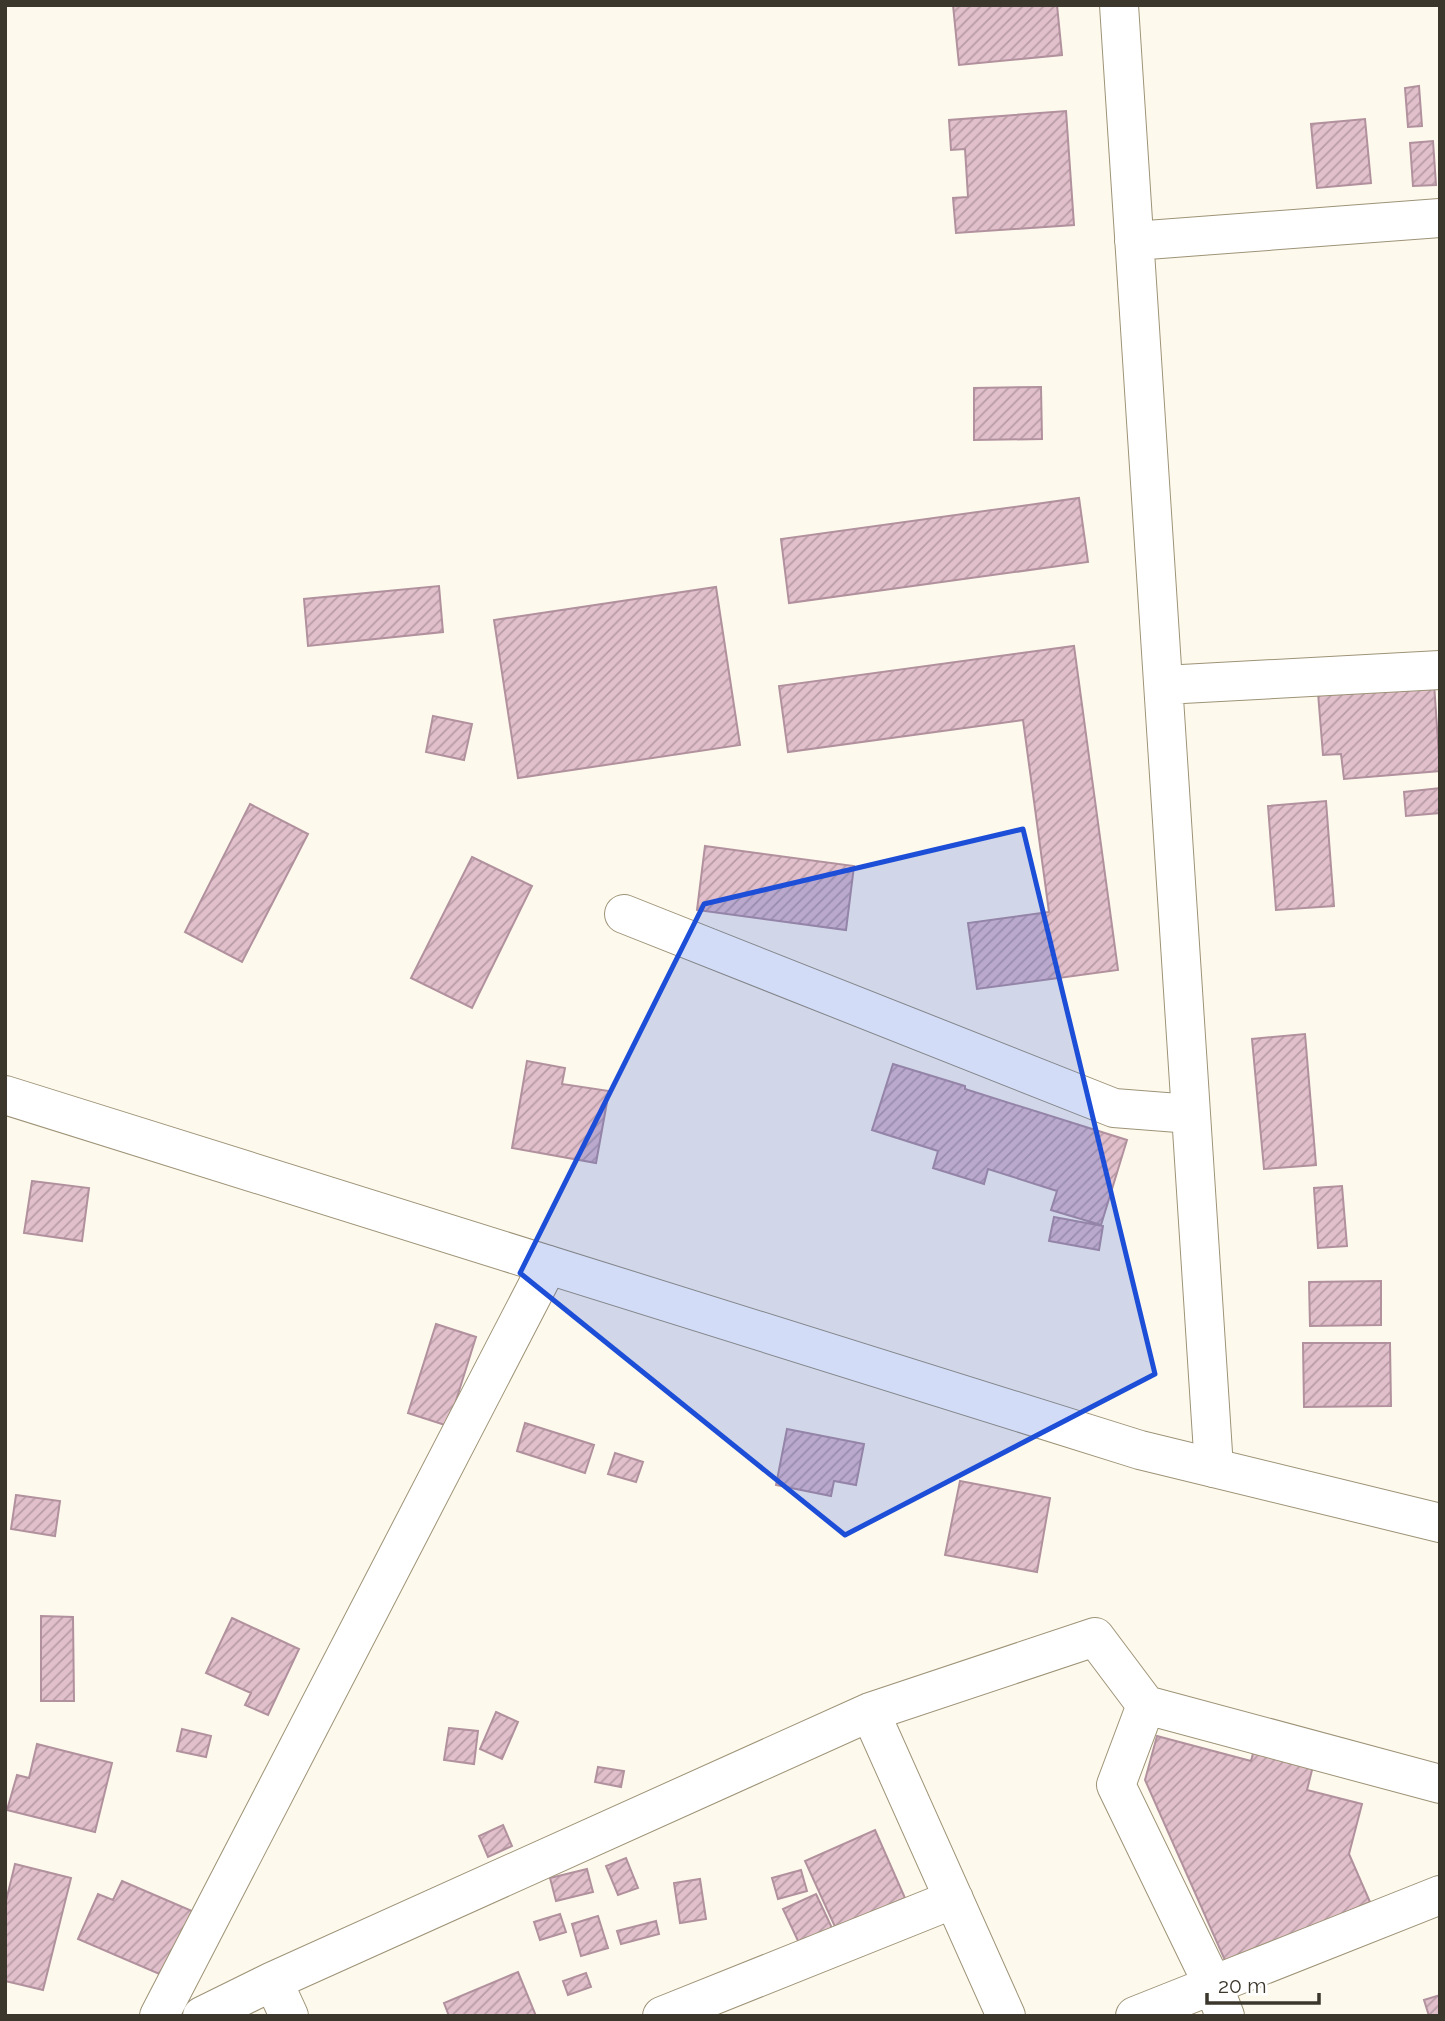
<svg xmlns="http://www.w3.org/2000/svg" width="1445" height="2021" font-family="Raleway,sans-serif">
<style>
.building{fill:url(#building-hatch);stroke:#b1919d;stroke-width:2}
.lines{fill:none;stroke-linecap:round;stroke-linejoin:round}
.minor-casing{stroke:#9d9377;stroke-width:40}
.major-casing{stroke:#9d9377;stroke-width:40}
.minor{stroke:#fff;stroke-width:38}
.major{stroke:#fff;stroke-width:38}
.marked{fill:#1d4ed8;fill-opacity:0.2;stroke:#1d4ed8;stroke-width:5;stroke-linejoin:round}
</style>
<defs>
<pattern id="building-hatch" width="6" height="6" patternUnits="userSpaceOnUse" patternTransform="scale(1.75)"><rect width="6" height="6" fill="#e1bfcb"/><path d="M-1 1l2-2M0 6l6-6M5 7l2-2" fill="none" stroke="#b89ca5"/></pattern>
</defs>
<rect width="100%" height="100%" fill="#fef9ed"/>
<path class="building" d="M953,5H1057L1062,55L959,65Z
M1419,86L1422,126L1408,127L1405,88Z
M1066,111L1074,225L956,233L953,198L968,197L965,149L951,150L949,120Z
M1365,119L1371,183L1317,188L1311,124Z
M1433,141L1436,185L1413,186L1410,143Z
M1041,387L1042,439L974,440V388Z
M1079,498L1088,562L789,603L781,539Z
M439,586L443,632L308,646L304,599Z
M716,587L740,745L518,778L494,620Z
M1074,646L1118,970L977,989L968,923L1049,912L1023,720L788,752L779,686Z
M1434,683L1440,771L1344,779L1341,754L1323,755L1318,693Z
M433,716L472,724L464,760L426,752Z
M1440,788V813L1406,816L1404,792Z
M1326,801L1334,906L1276,910L1268,806Z
M250,804L308,834L242,962L185,932Z
M705,846L854,866L846,930L697,910Z
M472,857L532,886L472,1008L411,978Z
M1305,1034L1316,1165L1264,1169L1252,1039Z
M527,1061L565,1068L562,1084L609,1091L596,1163L512,1148Z
M893,1064L965,1086V1089L1127,1140L1101,1225L1051,1210L1057,1191L988,1169L984,1184L933,1168L938,1151L872,1130Z
M32,1181L89,1188L82,1241L24,1233Z
M1342,1186L1347,1246L1318,1248L1314,1188Z
M1054,1217L1103,1226L1099,1250L1049,1241Z
M1381,1281V1325L1310,1326L1309,1282Z
M436,1324L476,1337L448,1426L408,1413Z
M1303,1343H1390L1391,1406L1304,1407Z
M525,1423L594,1445L585,1473L517,1451Z
M787,1429L864,1444L856,1485L834,1481L831,1496L776,1485Z
M615,1453L643,1462L636,1482L608,1474Z
M960,1481L1050,1498L1037,1572L945,1555Z
M16,1495L60,1501L55,1536L11,1529Z
M41,1616L73,1617L74,1701H41Z
M232,1618L299,1649L268,1715L245,1705L251,1693L206,1673Z
M496,1712L518,1722L502,1759L480,1749Z
M449,1728L478,1731L474,1764L444,1760Z
M182,1729L211,1736L206,1757L177,1751Z
M1157,1736L1251,1761L1255,1746L1314,1762L1307,1790L1362,1804L1349,1854L1370,1902L1227,1965L1145,1780Z
M37,1744L112,1763L95,1832L7,1810L17,1775L29,1778Z
M598,1767L624,1771L621,1787L595,1782Z
M503,1825L512,1846L488,1857L479,1836Z
M875,1830L905,1898L836,1929L805,1861Z
M626,1858L638,1888L618,1895L606,1866Z
M15,1864L71,1878L43,1990L5,1981V1905Z
M587,1869L593,1892L556,1901L550,1878Z
M801,1870L807,1891L778,1899L772,1878Z
M700,1879L706,1919L680,1923L674,1883Z
M122,1881L192,1911L164,1976L78,1939L98,1894L113,1900Z
M816,1894L832,1928L799,1943L783,1909Z
M560,1914L566,1932L540,1940L534,1922Z
M598,1916L608,1948L581,1956L572,1924Z
M656,1921L659,1934L621,1944L617,1931Z
M518,1972L536,2016H449L444,2003Z
M586,1973L591,1987L568,1995L563,1981Z
M1440,1995V2016H1429L1424,2000Z"/>
<g class="lines">
<defs>
<path id="minor" d="M1119,5L1214,1468
M1134,241L1440,218
M1164,685L1440,670
M624,914L1114,1108L1191,1114
M870,1712L1006,2016
M273,1981L289,2016
M159,2016L548,1265
M202,2016L273,1981L870,1712L1095,1637L1146,1705L1440,1784
M662,2016L954,1899
M1135,2016L1213,1985L1116,1785L1146,1705
M1225,2016L1213,1985L1440,1895"/>
<path id="major" d="M5,1095L1140,1450L1440,1523"/>
</defs>
<use href="#minor" class="minor-casing"/>
<use href="#major" class="major-casing"/>
<use href="#minor" class="minor"/>
<use href="#major" class="major"/>
</g>
<path class="marked" d="M1023,829L1155,1374L845,1535L520,1273L704,904Z"/>
<rect width="1445" height="2021" fill="none" stroke="#3c372c" stroke-width="14"/>
<path d="M1207 1993v10h112v-10" fill="none" stroke="#3c372c" stroke-width="3.5"/>
<text x="1218" y="1993" font-size="21" fill="#3c372c" stroke="#ffffff" stroke-width="5" paint-order="stroke">20 m</text>
</svg>
